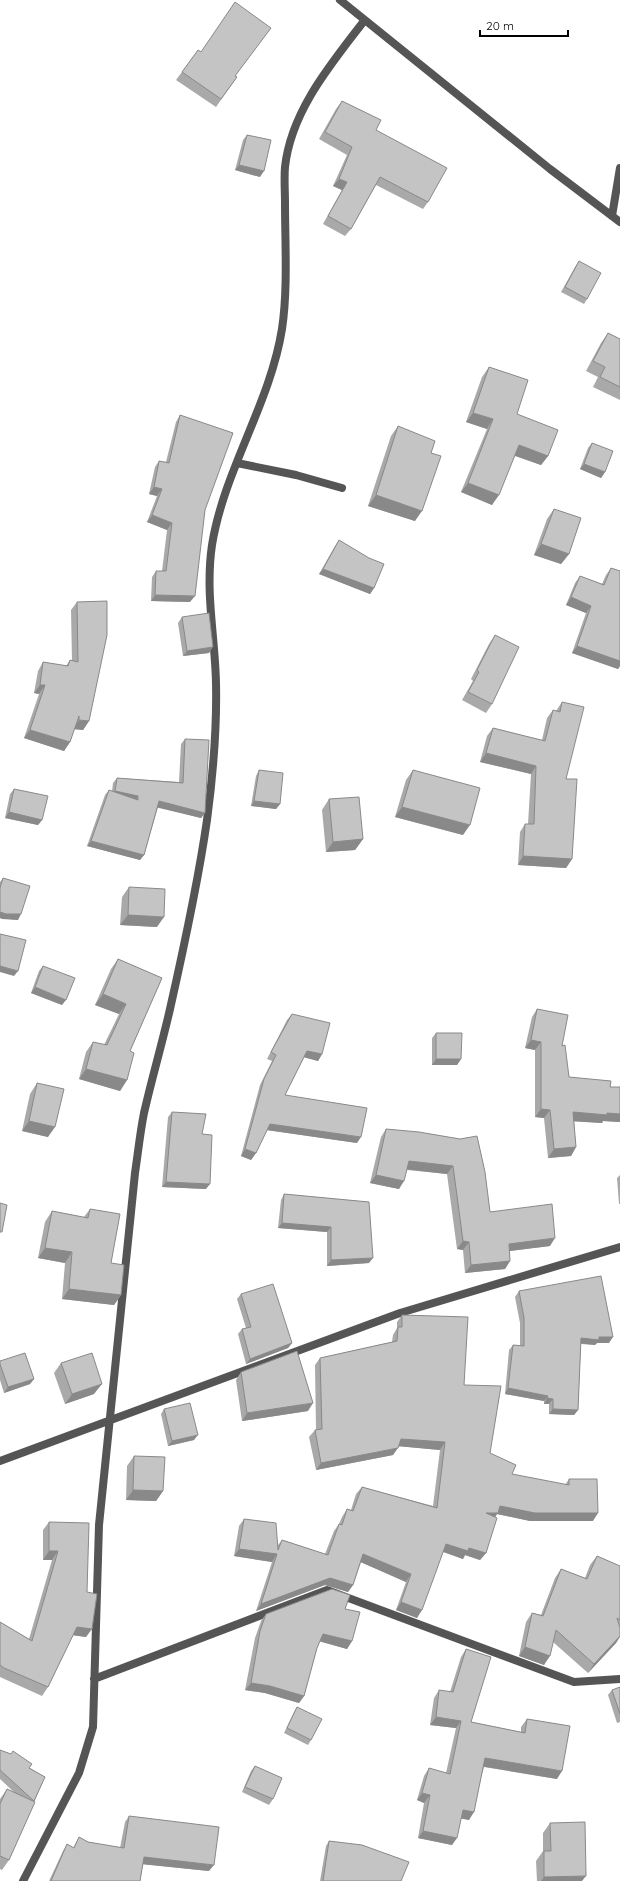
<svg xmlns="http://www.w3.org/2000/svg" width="620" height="1881" font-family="Quicksand,sans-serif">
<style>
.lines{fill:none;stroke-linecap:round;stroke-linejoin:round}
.street{stroke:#555;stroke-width:8}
.wall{fill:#a9a9a9}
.shaded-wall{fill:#898989}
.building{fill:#c4c4c4;stroke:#898989}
</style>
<rect width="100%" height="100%" fill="#fff"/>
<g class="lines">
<path class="street" d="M340,0L550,169L620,222
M612,216L620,168
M237,463L296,475L342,488
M0,1461L400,1313L620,1247
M94,1679L327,1590L574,1682L620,1679
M23,1881L79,1773L93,1727L99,1525L135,1173C138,1153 140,1133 144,1113C152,1078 162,1044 170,1009C184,947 198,883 207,820C213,775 217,729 216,683C215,636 205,592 212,545C224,470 270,404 282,329C288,289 285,243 285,203C285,191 284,178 285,167C291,111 331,64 364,21"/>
</g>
<path class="wall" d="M198,50L237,77L216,107L176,80Z
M342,101L376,130L428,202L423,209L376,185L351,229L345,236L323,224L342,190L333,186L347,155L319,139L336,109Z
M247,135L260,177L235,170L243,140Z
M579,261L587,299L584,304L561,292L575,267Z
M608,333L620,339V400L593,387L598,377L586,371L601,343Z
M489,367L517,414L548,456L541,465L515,456L492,505L461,492L487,429L466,422L482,377Z
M180,415L205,510L190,602L151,601L152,577L156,571H162L167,530L147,522L157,496L149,494L155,467L159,461L166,462L176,422Z
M398,426L431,453L415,521L368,506L391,436Z
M592,443L605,472L601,478L580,469L588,448Z
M554,509L569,554L561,564L534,555L547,519Z
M339,540L374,588L370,594L319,574L335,546Z
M611,568L620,571V666L618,669L572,653L586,613L566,605L575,583L580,576L602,584L606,575Z
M77,602L89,721L83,730L74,729L70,742L64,751L24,738L39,694L34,693L38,671L43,662L66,666L70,660L72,661L71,610Z
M182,617L209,653L183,656L178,623Z
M495,635L492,704L486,713L462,700L473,681L471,679L489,644Z
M562,702L566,779L572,859L566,868L518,865L520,832L525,824H528L531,774L480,762L487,736L493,728L542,740L547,718L553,710L556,711Z
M185,739L205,813L201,818L158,807L144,855L140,860L87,846L105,795L109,790L112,791L113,783L117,778L179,782L181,744Z
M259,770L280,804L276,809L251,806L256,776Z
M413,770L463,835L395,817L406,780Z
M14,789L42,820L38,825L5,818L10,794Z
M329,799L363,839L355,850L326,852L322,810Z
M3,878L18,920L0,918V882Z
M129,887L157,927L120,925L122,897Z
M118,959L162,978L130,1051L127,1080L120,1091L79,1079L86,1052L93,1042L104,1045L119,1014L95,1005L111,969Z
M43,966L62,1005L31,993L39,971Z
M537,1009L562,1046L569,1077L610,1087H620V1122L603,1121L602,1123L574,1121L576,1147L571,1156L548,1158L544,1118L535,1117V1050L525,1048L532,1017Z
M292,1014L322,1054L318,1061L304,1057L285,1095L357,1143L267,1130L256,1153L251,1160L241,1156L260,1085L272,1061L267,1059L287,1020Z
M436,1033L461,1059L457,1065H432V1038Z
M37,1083L48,1137L22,1131L30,1094Z
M172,1112L202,1134L206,1189L162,1187L168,1117Z
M386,1129L460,1139L490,1212L550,1246L509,1251L510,1261L505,1269L465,1273L463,1250L457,1249L447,1174L407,1170L399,1189L370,1183L381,1137Z
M620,1175V1204H619L617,1178Z
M284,1194L369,1202V1263L327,1266V1232L278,1228L281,1200Z
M90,1209L111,1263L121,1295L114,1305L62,1299L65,1263L38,1258L45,1222L52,1211L84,1217Z
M519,1291L609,1343H597L595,1345L581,1344L578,1410L574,1415L549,1414V1404H544V1401L505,1394L509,1350L513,1345L520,1346V1323L515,1297Z
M241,1294L292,1343L288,1348L246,1364L238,1334L242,1329L246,1328L237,1299Z
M402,1315L464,1385L490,1453L512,1474L565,1485L569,1479L593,1521H530L497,1514L495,1517L486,1553L480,1560L465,1555L463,1559L443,1552L417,1618L396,1610L406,1582L361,1562L353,1585L348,1592L325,1585L256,1611L272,1562L234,1556L239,1526L244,1519L278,1545L282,1540L325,1554L334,1531L339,1524L342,1517L347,1509L351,1510L356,1494L362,1487L433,1506L440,1450L398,1446L393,1455L316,1470L309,1437L315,1430H316L315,1365L320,1358L392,1342L393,1335L397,1328V1322Z
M0,1361L34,1379L30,1384L4,1393L0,1380Z
M61,1363L94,1394L65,1404L54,1373Z
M241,1372L308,1411L242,1421L236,1380Z
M164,1409L194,1440L168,1446L161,1414Z
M134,1456L163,1491L156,1501L126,1500L127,1466Z
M49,1522L87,1592L86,1637L73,1635L48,1687L42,1696L0,1677V1622L29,1639L52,1560H43V1530Z
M597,1556L620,1566V1637L616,1643L588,1673L553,1642L544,1665L519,1656L526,1622L532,1613L541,1615L555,1578L561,1569L585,1578L590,1565Z
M345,1609L352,1641L347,1649L320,1641L317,1648L304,1696L299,1703L265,1693L245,1690L255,1638L261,1621L266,1614Z
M466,1649L471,1722L521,1732V1727L527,1719L557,1779L484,1767L469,1820L461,1818L452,1845L418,1838L424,1803L417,1800L424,1776L429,1768L446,1773L456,1728L430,1725L434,1698L439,1690L450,1692L461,1657Z
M620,1687V1722L617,1723L608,1695L612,1690Z
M297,1707L311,1740L308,1745L284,1733L294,1712Z
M0,1750L45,1777L9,1860L2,1870L0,1869V1799L7,1789L16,1794L0,1779Z
M255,1766L273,1799L269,1805L242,1792L251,1771Z
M129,1816L209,1871L143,1864L140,1881H49L63,1851L67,1844L73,1848L79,1837L88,1842L120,1848L125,1822Z
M550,1823L582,1881H537L536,1861L543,1851V1833Z
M329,1841L401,1881H320L326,1846Z"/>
<path class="shaded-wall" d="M239,165L264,171L260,177L235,170Z
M339,179L347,182L342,190L333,186Z
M473,413L493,419L487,429L466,422Z
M519,445L548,456L541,465L513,455Z
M584,464L605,472L601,478L580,469Z
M468,483L499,495L492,505L461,492Z
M154,487L162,489L157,496L149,494Z
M376,495L422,511L415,521L368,506Z
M152,515L172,523L167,530L147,522Z
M541,544L569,554L561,564L534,555Z
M323,569L374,588L370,594L319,574Z
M155,595L195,596L190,602L151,601Z
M571,597L591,606L586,613L566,605Z
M577,646L620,661V666L618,669L572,653Z
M213,647L209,653L183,656L187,651Z
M40,685H45L39,694L34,693Z
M79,720L89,721L83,730L73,729Z
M30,730L70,742L64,751L24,738Z
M486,753L536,766L531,774L480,762Z
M115,791L138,796L135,802L111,796Z
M159,801L205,813L201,818L155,807Z
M254,801L280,804L276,809L251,806Z
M402,807L470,825L463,835L395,817Z
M9,812L42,820L38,825L5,818Z
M363,839L355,850L326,852L333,842Z
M91,841L144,855L140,860L87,846Z
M523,856L572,859L566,868L518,865Z
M0,912L21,914L18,920L2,919L0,918Z
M128,915L164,917L157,927L120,925Z
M0,966L18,971L14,976L0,972Z
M35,987L66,1000L62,1005L31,993Z
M103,994L126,1004L119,1014L95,1005Z
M531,1040L541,1042L535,1050L525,1048Z
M307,1051L322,1054L318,1061L303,1057Z
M436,1059H461L457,1065H432Z
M86,1069L127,1080L120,1091L79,1079Z
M541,1109L550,1110L544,1118L535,1117Z
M573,1112L607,1113L620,1114V1122L603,1121L602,1123L567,1121Z
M29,1121L55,1127L48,1137L22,1131Z
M270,1124L361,1137L357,1143L266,1130Z
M576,1147L571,1156L548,1158L554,1149Z
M245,1149L256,1153L251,1160L241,1156Z
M409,1161L453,1166L447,1174L404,1169Z
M376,1175L404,1181L399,1189L370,1183Z
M166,1182L210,1184L206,1189L162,1187Z
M282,1223L331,1227L327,1232L278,1228Z
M555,1238L550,1246L503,1252L509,1244Z
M463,1241L469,1242L463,1250L457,1249Z
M45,1248L72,1252L65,1263L38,1258Z
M373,1258L369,1263L327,1266L331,1260Z
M510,1261L505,1269L465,1273L471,1265Z
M69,1289L121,1295L114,1305L62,1299Z
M599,1337H613L609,1343H597L595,1345L577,1343L581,1338Z
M292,1343L288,1348L246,1364L250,1359Z
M34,1379L30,1384L4,1393L8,1387Z
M102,1384L94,1394L65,1404L72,1394Z
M508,1388L548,1396L544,1401L505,1394Z
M547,1398L553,1399L549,1404H544Z
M313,1403L308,1411L242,1421L247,1413Z
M553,1409L578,1410L574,1415L549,1414Z
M198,1435L194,1440L168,1446L172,1441Z
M401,1439L445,1442L440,1450L396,1446Z
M398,1448L393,1455L316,1470L321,1463Z
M133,1490L163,1491L156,1501L126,1500Z
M500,1506L598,1513L593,1521H530L497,1514L493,1521L486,1513Z
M446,1544L469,1548L486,1553L480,1560L465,1555L463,1559L441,1551Z
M239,1549L277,1554L272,1562L234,1556Z
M49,1551H58L52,1560H43Z
M363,1554L411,1574L406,1582L358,1561Z
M330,1578L353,1585L348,1592L325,1585L256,1611L261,1604Z
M401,1602L422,1610L417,1618L396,1610Z
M77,1627L92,1629L86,1637L71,1635Z
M323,1634L352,1641L347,1649L318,1641Z
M620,1636L616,1643L588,1673L594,1664Z
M525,1647L550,1656L544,1665L519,1656Z
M251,1683L270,1686L304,1696L299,1703L265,1693L245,1690Z
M436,1717L461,1721L456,1728L430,1725Z
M485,1758L562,1771L557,1779L480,1766Z
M422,1793L430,1795L424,1803L417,1800Z
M463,1810L474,1812L469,1820L458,1818Z
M423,1831L457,1838L452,1845L418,1838Z
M144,1857L214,1865L209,1871L140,1864Z
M586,1876L582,1881H541L544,1877Z"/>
<path class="building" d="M235,2L271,28L235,76L237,77L221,99L182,72L198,50L201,52Z
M342,101L381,120L376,130L447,168L428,202L380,177L351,229L328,216L347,182L339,179L352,147L325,132Z
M247,135L271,140L264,171L239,165Z
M579,261L601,273L587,299L565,287Z
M608,333L620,339V387L600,377L605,367L593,361Z
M489,367L528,380L517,414L558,430L548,456L519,445L499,495L468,483L493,419L473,413Z
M180,415L233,433L205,510L195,596L155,595L156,571H166L172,523L152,515L162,489L154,487L159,461L169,463Z
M398,426L435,441L431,453L441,456L422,511L376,495Z
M592,443L613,451L605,472L584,464Z
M554,509L581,518L569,554L541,544Z
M339,540L369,558L384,564L374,588L323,569Z
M611,568L620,571V661L577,646L591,606L571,597L580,576L604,585Z
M107,601V635L89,721L79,720V716L70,742L30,730L45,685H40L43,662L68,666L70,660L78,662L77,602Z
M209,613L213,647L187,651L182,617Z
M495,635L519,647L492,704L468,692L479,672L477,670Z
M562,702L584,707L566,779H577L572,859L523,856L525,824H534L536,766L486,753L493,728L545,741L553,710L560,712Z
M185,739L209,740L205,813L159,801L144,855L91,841L109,790L138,800V796L115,791L117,778L183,783Z
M259,770L283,773L280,804L254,801Z
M413,770L480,788L470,825L402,807Z
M14,789L48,796L42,820L9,812Z
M359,797L363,839L333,842L329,799Z
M3,878L30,886L21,914H6L0,912V888Z
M129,887L165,889L164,917L128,915Z
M0,934L26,940L18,971L0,966Z
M118,959L162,978L130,1051L134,1053L127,1080L86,1069L93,1042L107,1045L126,1004L103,994Z
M43,966L75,978L66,1000L35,987Z
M537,1009L568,1015L562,1046L565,1045L569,1077L611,1081L610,1087H620V1114L607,1113V1115L573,1112L576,1147L554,1149L550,1110L541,1109V1042L531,1040Z
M292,1014L330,1023L322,1054L307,1051L285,1095L367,1108L361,1137L270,1124L256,1153L245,1149L264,1079L276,1055L271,1052Z
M436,1033H462L461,1059H436Z
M37,1083L64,1089L55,1127L29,1121Z
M172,1112L206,1114L202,1134L212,1135L210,1184L166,1182Z
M386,1129L419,1132L460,1139L477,1136L485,1172L490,1212L552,1204L555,1238L509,1244L510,1261L471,1265L469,1242L463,1241L453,1166L409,1161L404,1181L376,1175Z
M284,1194L369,1202L373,1258L331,1260V1227L282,1223Z
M0,1203L7,1205L2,1232H0Z
M90,1209L120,1214L111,1263L124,1265L121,1295L69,1289L72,1252L45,1248L52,1211L88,1218Z
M601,1276L613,1337H599V1340L581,1338L578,1410L553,1409V1399L547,1398L548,1396L508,1388L513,1345L524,1346V1318L519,1291Z
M273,1284L292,1343L250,1359L242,1329L251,1327L241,1294Z
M402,1315L468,1317L464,1385L501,1386L490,1453L516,1465L512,1474L569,1485V1479H597L598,1513H535L500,1506L498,1513H486L497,1518L486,1553L469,1548L468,1551L446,1544L422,1610L401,1602L411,1574L363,1554L353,1585L330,1578L261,1604L277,1554L239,1549L244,1519L276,1523L278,1550L282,1540L328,1555L339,1524L342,1525L347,1509L353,1511L362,1487L437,1508L445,1442L401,1439L398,1448L321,1463L315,1430L322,1429L320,1358L397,1341L398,1327H402Z
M297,1351L313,1403L247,1413L241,1372Z
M25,1353L34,1379L8,1387L0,1364V1361Z
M92,1353L102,1384L72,1394L61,1363Z
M190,1403L198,1435L172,1441L164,1409Z
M134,1456L165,1457L163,1491L133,1490Z
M49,1522L89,1523L87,1592L97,1594L92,1629L77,1627L48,1687L4,1668L0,1665V1622L32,1641L58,1551H49Z
M597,1556L620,1566V1620L617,1618L620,1628V1636L594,1664L556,1630L550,1656L525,1647L532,1613L543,1616L561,1569L587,1579Z
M332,1589L350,1595L345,1609L360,1612L352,1641L323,1634L317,1648L304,1696L270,1686L251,1683L260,1631L266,1614Z
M466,1649L491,1657L471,1722L525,1733L527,1719L570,1726L562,1771L485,1758L474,1812L463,1810L457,1838L423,1831L430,1795L422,1793L429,1768L450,1774L461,1721L436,1717L439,1690L453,1692Z
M620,1687V1714L612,1690Z
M297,1707L322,1719L311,1740L287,1728Z
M0,1750L11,1754L13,1751L32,1764L29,1768L45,1777L34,1801L0,1770Z
M255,1766L282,1778L273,1799L245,1787Z
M7,1789L35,1802L9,1860L0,1856V1804Z
M129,1816L219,1827L214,1865L144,1857L140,1881H51L67,1844L74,1848L79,1837L88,1842L124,1848Z
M585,1822L586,1876L544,1877V1851H551L550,1823Z
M329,1841L362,1845L409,1862L401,1881H323Z"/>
<path d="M480 30v6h88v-6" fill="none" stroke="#000000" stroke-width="2"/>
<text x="486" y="30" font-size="12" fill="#000000" stroke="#ffffff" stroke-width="3" paint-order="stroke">20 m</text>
</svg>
